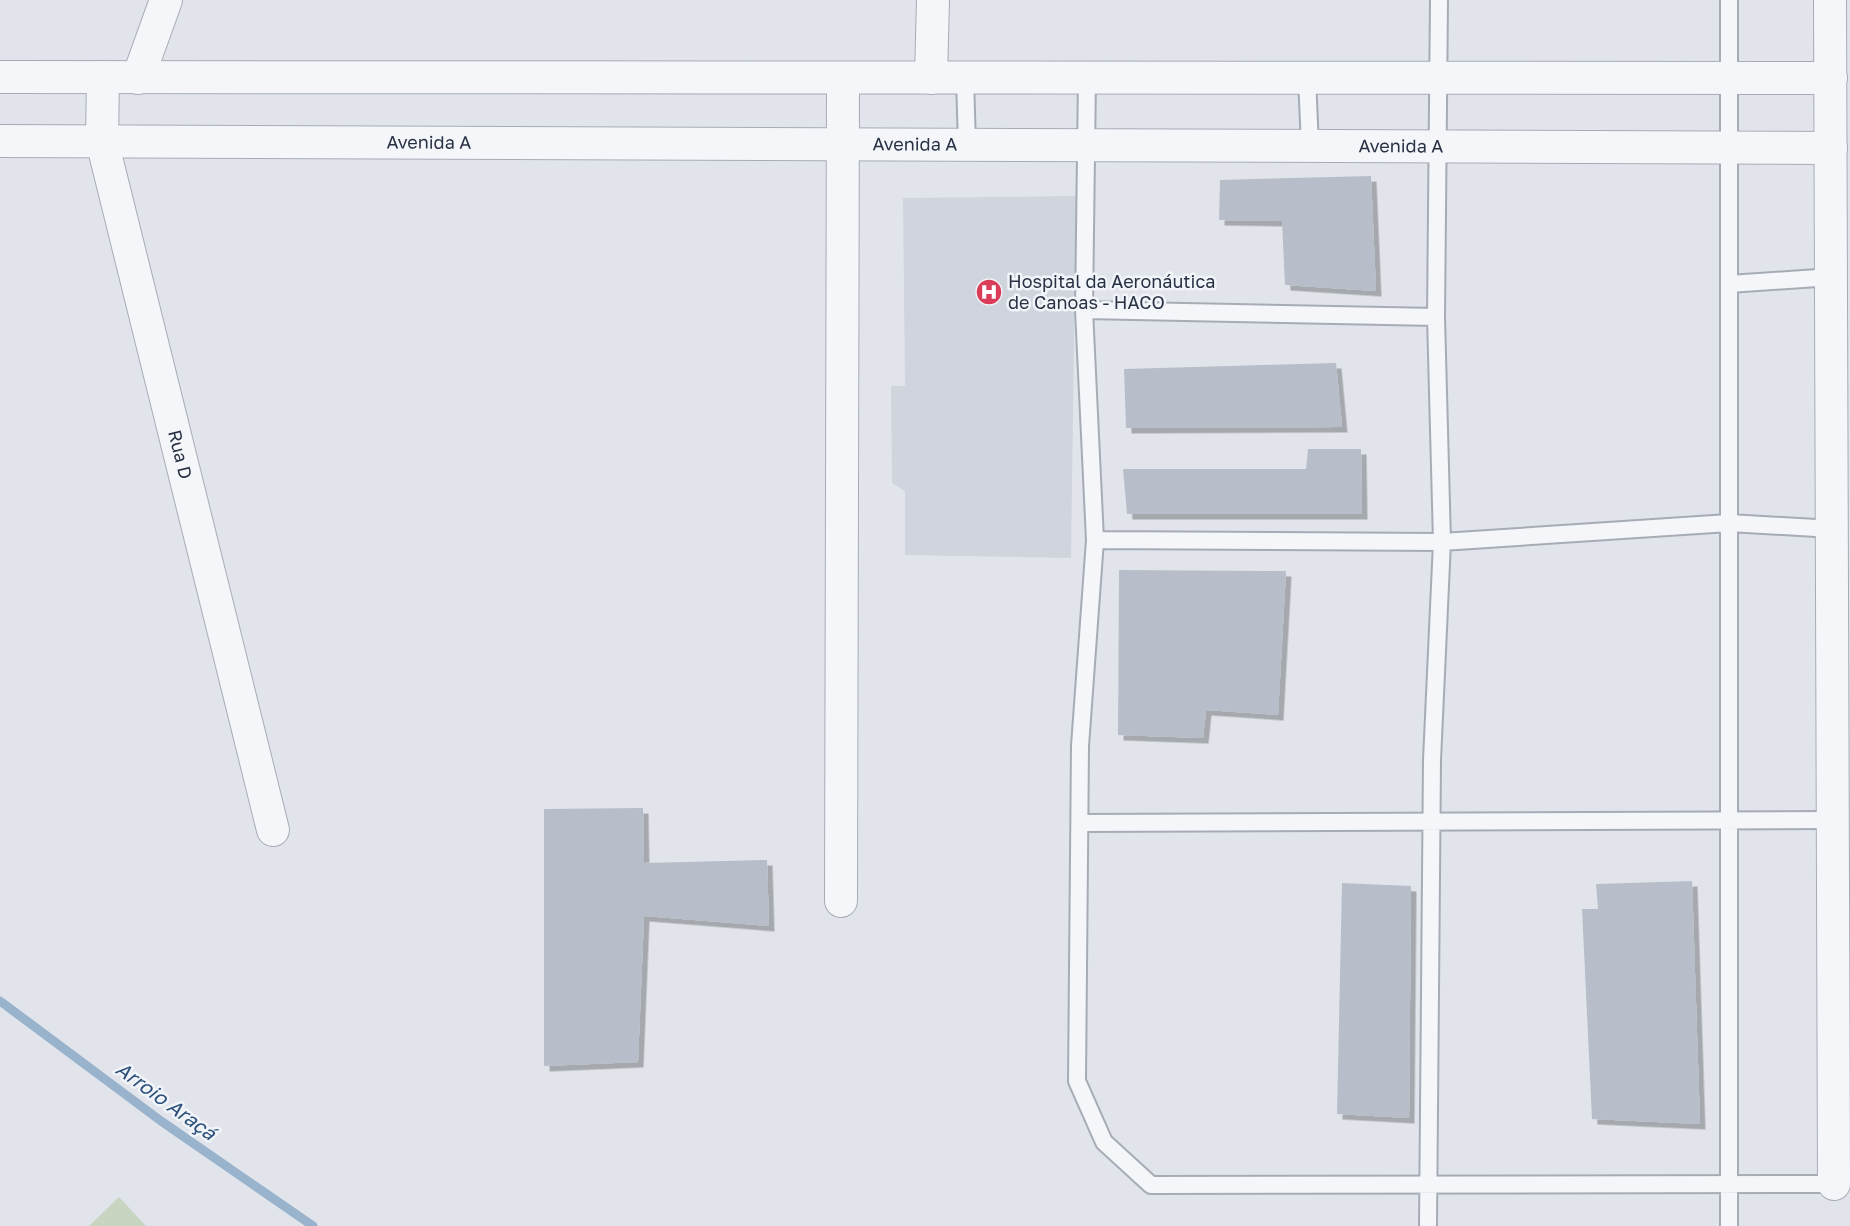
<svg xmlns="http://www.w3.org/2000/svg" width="1850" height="1226" font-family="'Golos Text',sans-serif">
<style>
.built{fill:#cfd4dd}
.green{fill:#c7d5c1}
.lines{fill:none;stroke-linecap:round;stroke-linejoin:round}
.stream{stroke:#99b3cd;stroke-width:9}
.building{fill:#b8bec9;filter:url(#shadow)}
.lane-casing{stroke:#a6acb6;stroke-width:20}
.street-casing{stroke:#a6acb6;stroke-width:34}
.lane{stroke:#f4f6f9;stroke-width:16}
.street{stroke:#f4f6f9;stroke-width:32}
.labels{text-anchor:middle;stroke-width:5;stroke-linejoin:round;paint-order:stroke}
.street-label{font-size:18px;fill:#283244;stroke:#f1f4f8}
.poi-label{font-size:18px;fill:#283244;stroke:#f1f4f8;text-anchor:start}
.water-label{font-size:20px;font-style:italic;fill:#2e527b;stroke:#f1f4f8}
</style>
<defs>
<filter id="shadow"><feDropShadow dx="5.5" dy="5.5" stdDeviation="0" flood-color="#0004"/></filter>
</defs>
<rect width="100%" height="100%" fill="#e1e5eb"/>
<path class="built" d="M1076,196L1071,558L905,555V491L892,483L891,386H905L903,198Z"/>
<path class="green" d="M119,1197L146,1226H89Z"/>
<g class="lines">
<path class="stream" d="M0,1001L161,1121L313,1226"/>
</g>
<path class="building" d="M1371,176L1376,291L1285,285L1282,221L1219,220L1220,180Z
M1336,363L1342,427L1126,428L1124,369Z
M1308,449H1361L1362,514H1127L1123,469H1306Z
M1119,570L1286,571L1278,715L1206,710L1203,738L1118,735Z
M643,808L644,863L767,860L769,926L644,916L638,1062L544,1066V809Z
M1692,881L1700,1124L1592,1119L1582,909H1598L1596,884Z
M1342,883L1411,886L1409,1118L1337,1114Z"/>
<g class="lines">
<defs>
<path id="lane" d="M1729,0V1226
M965,78L967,145
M1087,78L1084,310L1095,540L1080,746L1077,1081L1104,1142L1151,1185L1834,1184
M1307,78L1310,146
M1729,284L1832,277
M1084,310L1436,317
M1095,540L1442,542L1729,523L1833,529
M1080,823L1833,820
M1428,1226L1432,760L1442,542L1436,317L1439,0"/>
<g id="street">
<path d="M1830,0L1834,1184"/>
<path d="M0,77L1831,78"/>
<path id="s1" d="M103,77L102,141L273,830"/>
<path d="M138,78L166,0"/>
<path d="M931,78L933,0"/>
<path id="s2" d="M0,141L1831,148"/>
<path d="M841,901L843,78"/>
</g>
</defs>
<use href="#lane" class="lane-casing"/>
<use href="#street" class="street-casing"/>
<use href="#lane" class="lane"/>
<use href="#street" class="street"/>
</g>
<defs>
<symbol id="hospital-disc" viewBox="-11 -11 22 22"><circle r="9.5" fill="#d93d57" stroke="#f1f4f8"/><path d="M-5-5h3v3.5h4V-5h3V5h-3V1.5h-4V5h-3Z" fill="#fff"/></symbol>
</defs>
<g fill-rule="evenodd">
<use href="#hospital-disc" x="974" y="277" width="30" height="30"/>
</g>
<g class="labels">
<g class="street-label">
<text dy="6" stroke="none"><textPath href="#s2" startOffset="429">Avenida A</textPath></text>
<text dy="6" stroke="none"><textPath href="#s2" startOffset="915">Avenida A</textPath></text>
<text dy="6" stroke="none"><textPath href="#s2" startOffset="1401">Avenida A</textPath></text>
<text dy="6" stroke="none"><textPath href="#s1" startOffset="387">Rua D</textPath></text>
</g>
<g class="poi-label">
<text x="1008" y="288">Hospital da Aeronáutica<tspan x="1008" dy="21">de Canoas - HACO</tspan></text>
</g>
<g class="water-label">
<text transform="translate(166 1101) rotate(36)" y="7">Arroio Araçá</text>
</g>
</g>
</svg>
